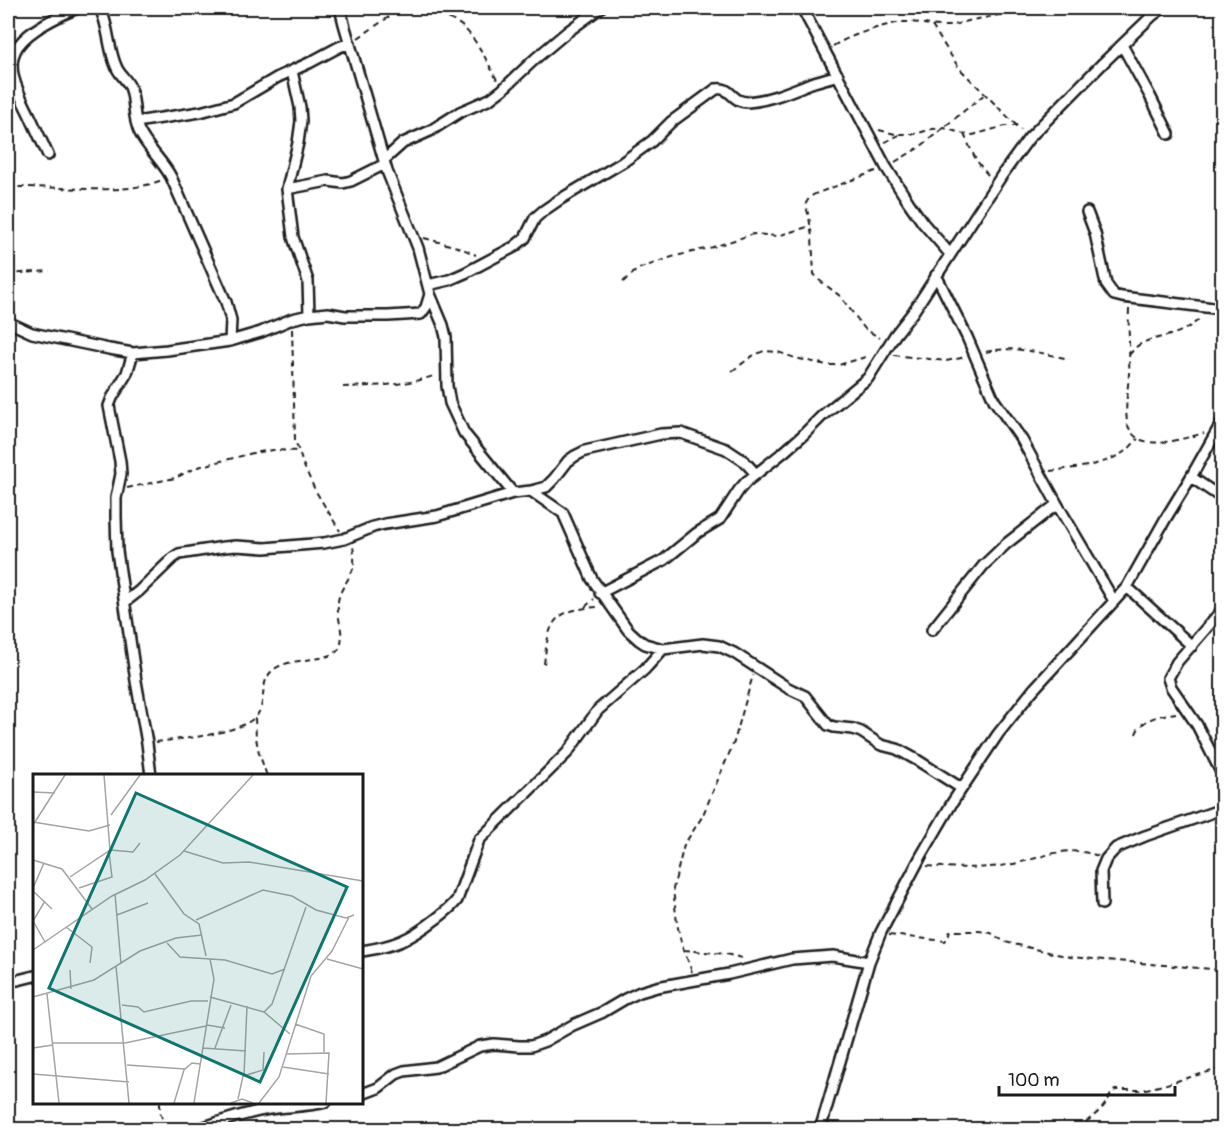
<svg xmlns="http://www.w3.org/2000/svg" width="1230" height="1137" font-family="Pangolin,sans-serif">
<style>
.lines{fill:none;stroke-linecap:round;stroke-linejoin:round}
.street-casing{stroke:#1c1c1c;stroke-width:14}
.path{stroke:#1c1c1c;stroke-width:2;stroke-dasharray:6 4.5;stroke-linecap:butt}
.street{stroke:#fff;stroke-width:9}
.inset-road{fill:none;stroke:#a4a4a4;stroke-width:1.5}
.view{fill:#0f766e;fill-opacity:0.15;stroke:#0f766e;stroke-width:3}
.inset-edge{fill:none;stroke:#1c1c1c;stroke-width:3}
</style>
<rect width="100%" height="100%" fill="#fff"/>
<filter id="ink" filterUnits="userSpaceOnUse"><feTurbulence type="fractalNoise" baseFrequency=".0167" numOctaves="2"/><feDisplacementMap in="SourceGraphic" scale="12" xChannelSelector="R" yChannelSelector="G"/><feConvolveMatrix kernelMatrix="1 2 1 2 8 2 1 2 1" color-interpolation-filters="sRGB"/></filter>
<g filter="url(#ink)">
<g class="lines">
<defs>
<path id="street" d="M100,8C109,26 108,48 116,66C119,75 129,81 131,90C135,103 133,118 139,131C147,148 162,160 171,177L226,302L231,320L230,341
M340,8L344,24L387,171L418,248L430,294L443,325L446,337L447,386L450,403L464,433L513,493
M802,8L886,167L909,203L923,223L950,254
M1122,45L1150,96L1169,134
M292,71L300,107L301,121L298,143L287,189L293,237L308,281L309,315
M136,122L200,112L234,103L278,77L309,63L339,47L350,43
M48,155C42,142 36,129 30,116C20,95 3,68 18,46C30,29 59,16 77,8
M384,160L403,143L430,131L460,112L490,99L502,90L536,58L567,32L600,8
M287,189L328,181L343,183L351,181L385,164
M1087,212L1095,233L1106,284L1114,295L1122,297L1222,309
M936,275L967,337L994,400L1022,440L1057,504L1114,601
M428,285L449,280L465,273L514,247L525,238L535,218L543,211L559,200L623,162L652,141L671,122L716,89C732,86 730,102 748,102C771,100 790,91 811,83C820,80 829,78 838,75
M8,322L32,333L109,349L133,353L167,350L230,341L261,332L292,319L309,315L328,313L345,316H388L421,314L426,307L430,294
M133,353L127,373L112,398L109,406L120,461L121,474L116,498V517L117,551L136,681L147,743L151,776
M1191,477L1222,498
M531,491L563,513L592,579L628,630L639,640L645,644L663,649L703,644L719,646L734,653L788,688L805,696L828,725L834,727L853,729L861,732L881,745L897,749L917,760L961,788
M1127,587L1192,646
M600,593L664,560L697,533L720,519L739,490L746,482L785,451L802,436L823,415L868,378L895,335L913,312L1002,175L1029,138L1103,63L1153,15L1163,8
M125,602L139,591L173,558L179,554L224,547L236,546L265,548L324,543L344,539L373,527L385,524L437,516L513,493L531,491L546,487L554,479L568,461L575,456L585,451L661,434L681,433L726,449L744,461L756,474
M1222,610L1177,662L1168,678L1171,687L1197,725L1222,774
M932,630L983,566L1006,544L1057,504
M1102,904L1101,871L1106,859L1116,848L1145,836L1222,809
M362,951C395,946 409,940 436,919C444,913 451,908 457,900L479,840L567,753L598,710L645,669L663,649
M8,981L18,980L34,976
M362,1094L378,1088L396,1074L404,1071L436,1067L480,1046L494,1044L519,1046H531L545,1041L573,1025L603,1012L625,999L640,992L657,987L729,974L792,959L833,956L869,962
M195,1130C219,1122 244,1113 269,1109C288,1106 307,1107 326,1102
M820,1130L869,962L881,932L920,858L952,803L998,734L1033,690L1127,587L1166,518L1191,477L1222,422"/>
</defs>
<use href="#street" class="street-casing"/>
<path class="path" d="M431,8C439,18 453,18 463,27C477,40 488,63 497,80
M932,26L959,68L1021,130
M358,38L402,8
M833,46C851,35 882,25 903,22C917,21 931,27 945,26C954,26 962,22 972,20C987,17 1002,16 1016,8
M879,130L895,134H915L932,129L944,128L964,134L973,135L1005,126H1016
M964,134C973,154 975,161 990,177
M885,142L899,135
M895,162L920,147L986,93
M876,171L815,194L810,197L806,203L807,210L809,217L812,237L814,274L819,280L840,296L865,329L880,338
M8,187C25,187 42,187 60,188C94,189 129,193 162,180
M8,230L14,187
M424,238L461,248L476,255
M8,274L50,271
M623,282L638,269L672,257L713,247L753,234L777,236L811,226
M1129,309C1128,331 1130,352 1129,374C1128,389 1124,411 1128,426C1130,430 1132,434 1136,437C1152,449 1186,438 1204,433
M292,329L295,440L303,464L315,490L340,531
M986,352C1012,345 1042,353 1069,359
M894,355L946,361L966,357
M1129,355C1132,352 1135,347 1139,345C1147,340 1154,339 1162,337C1177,334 1191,328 1201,317
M732,371L754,355L764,351L778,352L795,358L827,365H839L869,356
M343,387C373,386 406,386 436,375
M1050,471C1075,468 1103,466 1124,452C1130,449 1133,443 1138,439
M127,488L175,478L198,467L253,453L273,450L299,451
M585,607L594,599
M544,664C549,621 552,610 598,607
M255,718L256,738L259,753L267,776
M1136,734C1141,718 1162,715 1176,713
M156,742C179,739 248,734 259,712C265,701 261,683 270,673C286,654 333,665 340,647C345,635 336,615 338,602C339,590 349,580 353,569C355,561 354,554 353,546
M927,866C953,868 981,869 1007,865C1040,860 1063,843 1098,856
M889,935L945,941L947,939L950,931H979L991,933L1005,942L1070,957L1222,970
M684,950L726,954L746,959
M692,972L681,942L677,923L673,889L684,845L702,817L734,742L753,675
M160,1102V1112L166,1130
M1079,1130C1085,1121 1094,1117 1101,1109C1107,1104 1109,1095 1115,1090H1142L1163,1085L1222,1068"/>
<use href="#street" class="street"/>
</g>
</g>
<g transform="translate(33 774)">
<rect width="330" height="330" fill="#fff"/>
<path class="inset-road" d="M0,18L22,19M78,41L107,1M0,48L56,57L77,51M0,51L32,1M77,76L100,78L107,69M151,77L190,89L216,88L330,107M0,86L29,95L59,135M122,100L151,140L166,150L173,182M37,103L77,76L71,1M0,114L11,89M46,114L79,103L76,78M0,117L19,135M82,120L88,190M84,141L115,129M163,146L230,116L259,122L283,136L313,144L321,141M0,147L12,168M0,147L12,127M33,153L59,173L57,189M134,169L147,183L192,186L239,200L252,195M0,176L79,122L112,106L147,81L220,1M294,185L330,195M83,192L96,329M37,196L38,215M14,220L26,329M0,223L61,206L107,177L143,164L169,161M177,223L231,238L257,260M89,231L105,233L111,238L158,227H175M231,238L239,230L273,133M262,250L291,260V278M174,251L192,254M20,269H92L173,252M0,274L20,271M170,274L213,277M182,274L198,231M253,280L296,279L293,329M94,291L152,295M250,293L296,300M0,300L96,308M211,301L214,232M205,325L210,302L230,296L231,278M141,329L151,296L159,289L167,290M161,329L181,205L177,185M198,329L209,325L220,329M226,329L246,303L278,202L299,177L316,143"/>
<path class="view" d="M103,19L314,113L227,308L16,214Z"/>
<rect width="330" height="330" class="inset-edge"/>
</g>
<rect width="1230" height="1137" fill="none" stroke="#fff" stroke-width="30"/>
<rect x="15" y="15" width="1200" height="1107" fill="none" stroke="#1c1c1c" stroke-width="2" filter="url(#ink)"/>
<path d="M999 1086v9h176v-9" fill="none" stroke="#1c1c1c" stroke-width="3"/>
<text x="1008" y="1086" font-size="18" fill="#1c1c1c" stroke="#ffffff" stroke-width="4.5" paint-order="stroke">100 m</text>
</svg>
